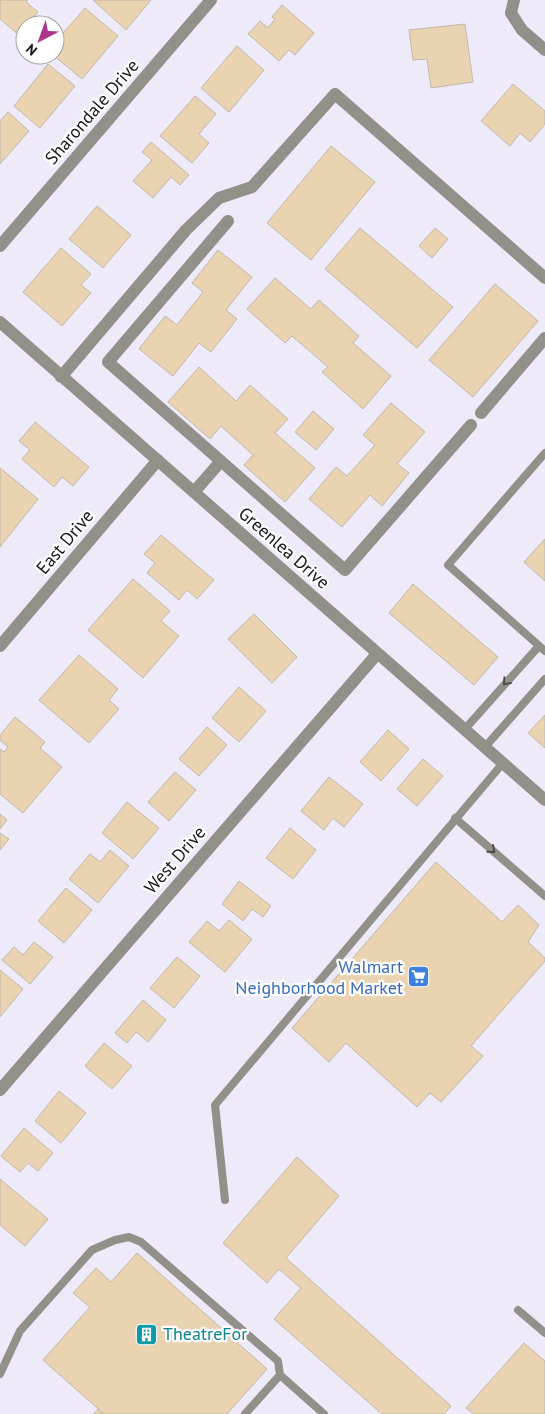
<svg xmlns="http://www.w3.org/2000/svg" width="545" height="1414" font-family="'PT Sans',sans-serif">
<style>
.building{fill:#ead3b1;stroke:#c1b8aa}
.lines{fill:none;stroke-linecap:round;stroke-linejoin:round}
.service{stroke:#929089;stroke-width:8}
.minor{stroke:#929089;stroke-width:12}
.oneway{stroke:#4d4b4b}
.labels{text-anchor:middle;stroke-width:4.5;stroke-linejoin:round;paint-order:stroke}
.street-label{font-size:18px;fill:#141318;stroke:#fff}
.shop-label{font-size:18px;fill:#366cbe;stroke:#fff;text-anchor:end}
.culture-label{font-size:18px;fill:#0d838f;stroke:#fff;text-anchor:start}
</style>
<rect width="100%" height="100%" fill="#eeeaf9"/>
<path class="building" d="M0,0H28L26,2L38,12L19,35L0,19Z
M93,0H151L126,30Z
M282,5L314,33L295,55L289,50L279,61L248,34L260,21L268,28L275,19L272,17Z
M85,8L118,36L82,79L53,55H55V39L57,40Z
M465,24L473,82L431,88L427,59L413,60L409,30Z
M237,46L264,70L229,112L201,88Z
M48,64L75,86L40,128L14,106Z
M513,84L545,111V124L530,142L520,133L510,146L481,121Z
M195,96L216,114L199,134L209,143L192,163L160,136Z
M8,112L29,131L0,164V121Z
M151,142L189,175L180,185L171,177L153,198L133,181L152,160L142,152Z
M331,146L375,182L311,260L267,223Z
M97,206L131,235L103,268L69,239Z
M360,228L453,307L417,348L325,269Z
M435,228L448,239L432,258L419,246Z
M61,248L91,274L81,285L91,293L62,326L23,292Z
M218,250L252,277L226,310L237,319L211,352L199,343L173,376L139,349L165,316L177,325L203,292L192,283Z
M275,278L311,309L319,300L359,336L353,343L391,376L363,409L322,372L328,367L292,336L285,343L247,309Z
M495,284L538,321L473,397L429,360Z
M199,367L236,401L250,385L288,419L275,433L315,468L285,502L244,465L253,455L221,426L210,439L168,402Z
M391,403L425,432L397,464L409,473L382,506L370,495L342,527L309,499L336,467L347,476L375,445L363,435Z
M313,411L334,429L316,450L295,432Z
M35,422L89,467L73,486L62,477L54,487L22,459L30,450L19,441Z
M0,468L38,499L0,547Z
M161,535L214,580L197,599L187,590L179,600L147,573L155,563L144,554Z
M545,539V581L524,562Z
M133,579L170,611L161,621L179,636L143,678L88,630Z
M413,584L498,657L474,685L389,613Z
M254,614L297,657L272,683L228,639Z
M79,655L118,689L109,700L119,709L89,743L39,700Z
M239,687L266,711L239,742L212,718Z
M545,715V748L528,733Z
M15,717L45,742L40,748L62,767L23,813L0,794V749L4,752L8,747L0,740V735Z
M207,727L227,745L199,776L179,759Z
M388,730L409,749L381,781L360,762Z
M423,759L443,776L417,806L397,789Z
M175,772L196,790L169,821L148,802Z
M329,777L363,804L344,827L333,818L324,830L301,811Z
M127,802L159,828L133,859L102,833Z
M0,814L7,820L0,829Z
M290,828L316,850L293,879L266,858Z
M0,833L9,839L0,850Z
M110,850L129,866L98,903L69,879L90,854L100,862Z
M436,862L502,922L518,905L539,925L528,942L545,958V961L471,1046L483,1056L441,1102L430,1093L417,1107L346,1043L329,1062L292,1028Z
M239,881L271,906L263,917L252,909L243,921L222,904Z
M66,888L92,910L64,943L38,921Z
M229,920L252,939L225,972L189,942L207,921L219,931Z
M34,942L53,957L30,984L2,960L14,947L23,955Z
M177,957L200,976L174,1008L150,988Z
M0,970L23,989L0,1017Z
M143,1000L166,1020L148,1042L136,1032L127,1043L115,1033Z
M104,1043L132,1066L112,1089L85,1066Z
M59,1091L86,1113L61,1143L35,1121Z
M24,1128L53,1153L38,1171L28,1163L20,1172L1,1156Z
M297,1157L339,1196L286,1258L451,1406L444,1414H382L274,1319L301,1288L279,1269L267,1283L223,1243Z
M0,1179L48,1219L25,1246L0,1225Z
M137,1253L267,1369L227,1414H104L43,1360L90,1307L73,1293L75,1291L96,1268L111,1282Z
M524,1343L545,1361V1414H474L466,1408Z
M98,1409L104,1414H93Z"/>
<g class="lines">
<path class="service" d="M545,453L448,565L545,651
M465,729L539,646
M485,747L545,679
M455,818L545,896
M225,1200L215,1105L503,763
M518,1310L545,1333
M0,1374L20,1331L92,1250L115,1240L129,1237L141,1242L278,1361L280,1375
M245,1414L280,1375L324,1414"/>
<path class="minor" d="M514,0L511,13L522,30L545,50
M228,221L108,362L345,570L471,425
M0,246L211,0
M0,322L545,800
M61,377L186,230L219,198L252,187L335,94L545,278
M481,413L545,338
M194,492L221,461
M0,646L158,460
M0,1090L377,654"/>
</g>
<defs><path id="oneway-chevron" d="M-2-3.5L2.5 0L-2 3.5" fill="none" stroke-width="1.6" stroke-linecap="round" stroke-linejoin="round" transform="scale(1.25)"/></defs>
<g class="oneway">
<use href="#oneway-chevron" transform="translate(506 682) rotate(132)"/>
<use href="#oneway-chevron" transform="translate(492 850) rotate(41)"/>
</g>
<defs>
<symbol id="supermarket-square" viewBox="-11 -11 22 22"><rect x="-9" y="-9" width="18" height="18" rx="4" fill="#3f7fe0" stroke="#fff"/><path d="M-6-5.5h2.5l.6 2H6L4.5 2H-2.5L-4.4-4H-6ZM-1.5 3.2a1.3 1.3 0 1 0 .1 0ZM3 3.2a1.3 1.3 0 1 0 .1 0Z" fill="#fff"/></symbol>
<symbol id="building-square" viewBox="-11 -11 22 22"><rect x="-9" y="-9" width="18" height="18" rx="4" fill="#0f9aa8" stroke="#fff"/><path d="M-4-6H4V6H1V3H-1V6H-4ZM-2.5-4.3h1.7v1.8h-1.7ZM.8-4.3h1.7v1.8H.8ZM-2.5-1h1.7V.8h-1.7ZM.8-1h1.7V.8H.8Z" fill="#fff"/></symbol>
</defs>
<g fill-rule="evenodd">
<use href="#supermarket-square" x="406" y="964" width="25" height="25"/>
<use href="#building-square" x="134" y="1322" width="25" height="25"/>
</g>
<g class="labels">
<g class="street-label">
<text transform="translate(92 112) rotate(-49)" y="6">Sharondale Drive</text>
<text transform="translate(65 542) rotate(-50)" y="6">East Drive</text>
<text transform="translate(284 548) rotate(41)" y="6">Greenlea Drive</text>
<text transform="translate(175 860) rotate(-49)" y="6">West Drive</text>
</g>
<g class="shop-label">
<text x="403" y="973">Walmart<tspan x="403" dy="21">Neighborhood Market</tspan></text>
</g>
<g class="culture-label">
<text x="163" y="1340">TheatreFor</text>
</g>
</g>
<g transform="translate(40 40) rotate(221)"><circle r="24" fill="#ffffff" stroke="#a1a1a3"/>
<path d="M0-4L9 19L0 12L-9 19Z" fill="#ad368d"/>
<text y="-8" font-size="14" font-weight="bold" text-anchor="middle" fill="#141318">N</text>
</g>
</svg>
